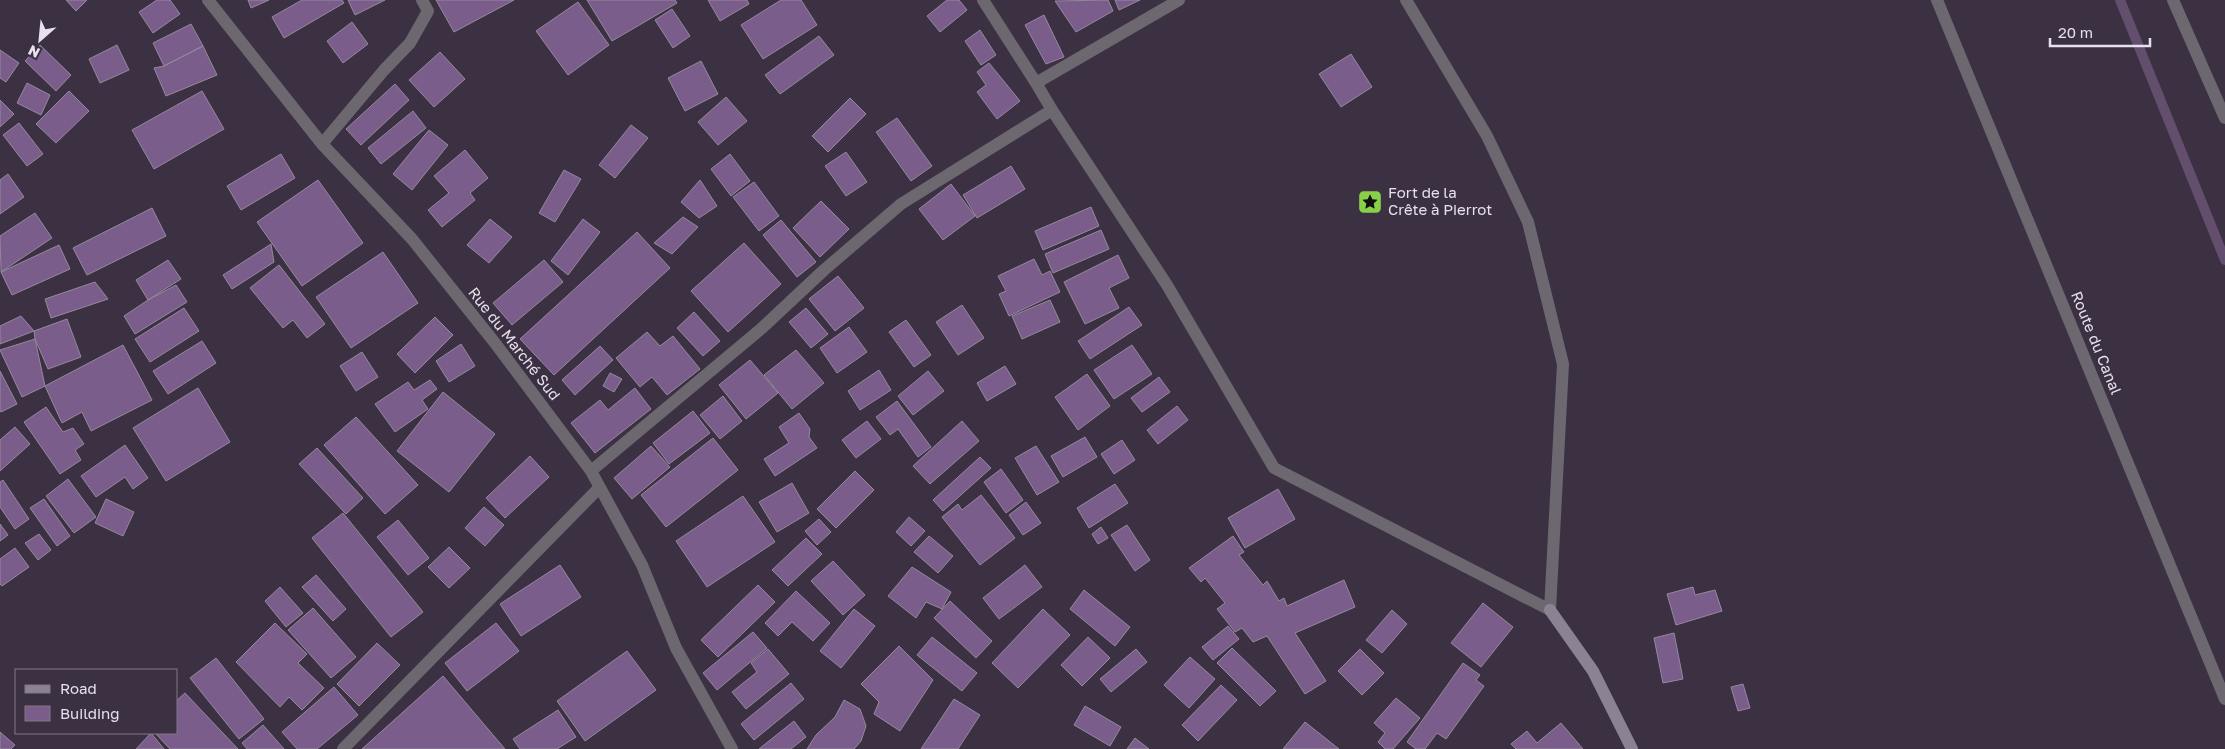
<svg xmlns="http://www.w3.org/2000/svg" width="2225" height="749" font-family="'Golos Text',sans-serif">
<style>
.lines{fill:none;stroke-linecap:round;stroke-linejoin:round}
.stream{stroke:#634e6e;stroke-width:10}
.building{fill:#7a5d8b;stroke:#95899d}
.minor{stroke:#6d6870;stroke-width:12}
.secondary{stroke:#8b8391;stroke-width:12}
.labels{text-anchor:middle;stroke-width:4;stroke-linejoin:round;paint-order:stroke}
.poi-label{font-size:15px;fill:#e8e1ed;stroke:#3c3142;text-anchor:start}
.street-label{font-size:15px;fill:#e8e1ed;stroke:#3c3142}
</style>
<rect width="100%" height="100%" fill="#3c3142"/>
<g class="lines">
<path class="stream" d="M2120,0L2225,260"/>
</g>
<path class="building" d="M66,0H87L76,11Z
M157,0H170L180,14L153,33L139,12Z
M248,0H269L251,8Z
M302,0H342L344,3L284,38L272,17Z
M348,0H385L355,15Z
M436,0H514L454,32Z
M587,0H675L677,3L612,41Z
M708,0H747L749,4L720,21Z
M781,0H801L817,25L763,59L741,25Z
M947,0H959L967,10L940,32L927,16Z
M1108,0L1113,11L1076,32L1055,1Z
M1115,0H1140L1119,10Z
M578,2L609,45L568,75L536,31Z
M672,9L690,36L673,48L655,20Z
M1044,15L1064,57L1046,64L1025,25Z
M352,22L368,44L343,63L327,41Z
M191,24L203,46L164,66L153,43Z
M980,30L996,55L981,65L965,41Z
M819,36L834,55L780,94L765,75Z
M40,45L71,75L56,91L25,61Z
M117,45L129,70L100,83L89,59Z
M203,46L217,75L166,96L154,68L164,66Z
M0,50L19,63L6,82L0,78Z
M440,52L465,79L434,107L409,80Z
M1351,54L1372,87L1341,107L1319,74Z
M701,61L718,94L685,111L668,78Z
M989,63L1020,101L997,119L977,92L986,85L977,72Z
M27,83L50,95L41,115L17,103Z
M395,84L409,100L361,145L346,129Z
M69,91L89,111L56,143L36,124Z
M202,91L224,129L154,169L132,130Z
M726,97L747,121L718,145L698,122Z
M850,98L866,114L828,152L812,136Z
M0,100L14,114L0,127Z
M413,111L426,128L381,164L368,148Z
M897,118L932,166L911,181L876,132Z
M19,123L43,154L27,166L3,135Z
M631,125L648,138L615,178L599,165Z
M429,130L448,145L412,190L393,174Z
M465,150L488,178L470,193L475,200L442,227L428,210L449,193L434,176Z
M846,152L867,182L846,196L825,166Z
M281,154L295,178L241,210L227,186Z
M730,154L750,181L731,196L711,169Z
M1011,166L1025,189L977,218L963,195Z
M564,170L581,179L555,222L539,213Z
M8,174L24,197L0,214V180Z
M318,180L363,243L302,286L257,222Z
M700,180L717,206L699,218L681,202Z
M754,182L779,216L759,231L733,197Z
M951,184L975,216L943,240L919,209Z
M821,201L849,229L820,257L793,228Z
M1091,207L1099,226L1043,250L1035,231Z
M152,208L166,236L87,275L73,248Z
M35,213L52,238L1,272L0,236Z
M683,217L698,227L672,254L654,243Z
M490,219L512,237L489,263L467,245Z
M583,219L600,232L568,275L551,261Z
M781,220L816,262L797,277L763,235Z
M1101,230L1109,249L1053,273L1045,254Z
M637,232L670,268L554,375L520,339Z
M744,243L781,284L728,332L691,291Z
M271,244L274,262L232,289L223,275Z
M59,245L70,269L12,295L1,272Z
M383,252L418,303L351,348L316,297Z
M1118,255L1129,278L1109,288L1119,308L1085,324L1064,282Z
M1034,259L1042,275L1050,271L1060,292L1009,316L999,294L1006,291L998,276Z
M168,260L181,279L148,300L136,280Z
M544,260L563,282L512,325L493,303Z
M279,265L325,324L307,338L293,320L283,328L250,288Z
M838,276L864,308L835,331L809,299Z
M95,282L108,299L51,318L45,299Z
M176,285L187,302L135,334L124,316L148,300Z
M1050,300L1060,322L1022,339L1012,316Z
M962,305L984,338L958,355L936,322Z
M1129,307L1142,325L1090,359L1078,341Z
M184,308L199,331L150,362L135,339Z
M806,308L828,334L811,348L789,322Z
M694,312L720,341L703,356L677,328Z
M21,316L34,331L0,344V326Z
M435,317L453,335L415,373L397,354Z
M67,319L81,357L48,369L35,339L34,331Z
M906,320L931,355L914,367L889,332Z
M849,327L867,352L837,373L820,348Z
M647,332L660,346L673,336L700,369L667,395L652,377L640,387L616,358Z
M35,339L45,386L22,397L0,350Z
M202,341L216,363L168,394L153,371Z
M461,344L475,366L449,382L436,361Z
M123,345L152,400L91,431L82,412L62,423L45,386Z
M1132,345L1152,374L1114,399L1094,370Z
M600,346L613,360L575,395L562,380Z
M796,350L824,383L792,409L764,375Z
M362,352L378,377L356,391L340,366Z
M750,360L778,393L746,419L719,385Z
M1005,366L1016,384L987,401L977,383Z
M879,370L891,390L860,410L848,391Z
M0,371L17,404L1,412L0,411Z
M928,371L944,391L913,415L898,396Z
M610,373L622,379L614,392L603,386Z
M1087,374L1110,406L1078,430L1055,397Z
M1159,377L1170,392L1142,412L1131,398Z
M430,380L437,389L422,400L428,409L395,432L375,404L408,382L414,390Z
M198,388L230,442L166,481L133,428Z
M635,388L651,409L595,453L571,423L600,400L608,410Z
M443,392L495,434L449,492L397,451Z
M723,396L742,421L720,439L700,415Z
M897,401L931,447L918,457L898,429L890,435L876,417Z
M1177,406L1188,420L1158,444L1147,430Z
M46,407L63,432L73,428L84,444L75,450L81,460L60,474L24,422Z
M693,411L710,433L669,464L653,443Z
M799,413L810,429L809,437L817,448L775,476L764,459L789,443L779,427Z
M356,417L418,485L385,514L324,445Z
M867,421L881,439L856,458L842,440Z
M962,421L979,441L930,484L913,466Z
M15,427L30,444L0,471V440Z
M1085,437L1097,457L1063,477L1051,456Z
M713,438L738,470L666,527L641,495Z
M1122,440L1135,460L1114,474L1101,454Z
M125,445L148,478L133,489L125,477L96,497L81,476Z
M651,446L670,467L632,499L614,478Z
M1036,446L1059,482L1037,495L1015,458Z
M317,448L363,498L346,514L299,464Z
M530,456L549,477L505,518L486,498Z
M980,457L991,468L943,511L933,500Z
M1001,469L1023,500L1006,513L984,482Z
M855,471L874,490L836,528L817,509Z
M68,479L96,517L74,533L46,496Z
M3,480L29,519L15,529L0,507V482Z
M792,483L809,513L777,532L759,502Z
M1115,484L1128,503L1089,528L1077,508Z
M1278,489L1295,519L1245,548L1228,518Z
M981,495L1015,538L980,565L942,517L958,504L962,510Z
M743,496L775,542L707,587L676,541Z
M44,499L70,536L57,546L30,508Z
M106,499L134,512L123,536L95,523Z
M1026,502L1041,523L1023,535L1009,515Z
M484,507L504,525L485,546L465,528Z
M343,513L423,612L391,637L312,538Z
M909,517L925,531L911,546L896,532Z
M819,519L831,532L817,545L805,531Z
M398,520L429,558L408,575L377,537Z
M0,524L8,535L0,541Z
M1127,525L1150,560L1135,571L1111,535Z
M1101,527L1108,538L1098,544L1092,534Z
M39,534L51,550L38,560L25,543Z
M929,536L953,556L938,573L914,552Z
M1233,536L1244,552L1239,555L1263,585L1267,581L1279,601L1284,598L1287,606L1344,580L1355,607L1295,633L1326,681L1305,694L1267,636L1253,642L1242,628L1235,632L1217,609L1225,603L1205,578L1201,582L1189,568Z
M806,538L822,554L788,586L772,570Z
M449,547L470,568L449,588L428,567Z
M15,548L29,567L2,586L0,584V559Z
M833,561L865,595L843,615L811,581Z
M560,565L581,597L521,636L500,604Z
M1025,565L1042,587L999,619L983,598Z
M912,567L951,592L942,609L926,602L916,618L888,596Z
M316,575L346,609L333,621L302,587Z
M758,585L775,602L718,657L701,640Z
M280,587L303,613L286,627L265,601Z
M1693,587L1695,595L1715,590L1722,611L1676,625L1667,594Z
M1084,590L1130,627L1115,646L1070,609Z
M796,591L830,623L813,641L792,622L778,636L765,623Z
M950,601L992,641L976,658L934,618Z
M1483,603L1513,627L1481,667L1451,643Z
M313,608L356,657L331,678L288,630Z
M854,609L875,626L841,668L820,651Z
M1043,609L1070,635L1018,688L992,663Z
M1392,610L1407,624L1382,653L1366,640Z
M275,623L307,654L298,663L324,688L302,710L289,697L280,707L236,662Z
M496,623L519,651L467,691L445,663Z
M1228,626L1239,639L1213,660L1202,647Z
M753,632L767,648L717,690L703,673Z
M1674,633L1683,679L1663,683L1654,638Z
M932,637L977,673L962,691L917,655Z
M1088,637L1110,658L1082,686L1061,665Z
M377,643L400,665L359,706L337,684Z
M899,646L933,680L900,731L874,714L879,702L861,684Z
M1232,648L1276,691L1260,706L1217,663Z
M768,649L789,674L746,709L732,692L757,672L751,663Z
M1136,649L1147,662L1111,692L1100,679Z
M1360,649L1384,673L1362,695L1338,671Z
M627,651L656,690L585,741L557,701Z
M1190,657L1215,679L1189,708L1164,685Z
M216,658L264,719L239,739L190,678Z
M1463,663L1480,675L1476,680L1484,686L1446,739L1437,733L1425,749H1416L1407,742Z
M443,676L505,749H362Z
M791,683L804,699L754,740L741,724Z
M1743,684L1750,708L1738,711L1731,687Z
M1221,685L1237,700L1198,741L1182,725Z
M334,687L358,715L317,749H297L282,732Z
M185,693L238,749H170L155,733H176V701Z
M1396,698L1420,718L1393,749H1385L1378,742L1385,733L1374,723Z
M954,699L980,715L958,749H921Z
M844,700L860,709L866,726L861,741L854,749H807L816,735L835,717Z
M1085,706L1121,727L1110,746L1074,725Z
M558,710L576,737L557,749H520L513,739Z
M794,721L806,737L791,749H759Z
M1305,722L1339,749H1283Z
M1561,723L1583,749H1516L1511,744L1527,731L1537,743Z
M263,725L284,749H247L242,743Z
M0,732L15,745L11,749H0Z
M151,733L164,749H136Z
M1135,738L1149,749H1127Z"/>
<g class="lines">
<path class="minor" d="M208,0L322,144L412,239L495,343L591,471L642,565L676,648L732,749
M983,0L1036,83L1052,110L1167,285L1274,468L1550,610L1563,364L1528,222L1487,136L1406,0
M1937,0L2225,699
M2173,0L2225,118
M1036,83L1179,0
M322,144L384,70L410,43L428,11L422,0
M591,471L762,328L824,270L901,204L1052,110
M343,749L599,488"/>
<path class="secondary" d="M1550,610L1593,671L1632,749"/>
</g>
<defs>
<symbol id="sight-square" viewBox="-11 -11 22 22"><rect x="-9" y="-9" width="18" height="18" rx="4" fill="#89cf48" stroke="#3c3142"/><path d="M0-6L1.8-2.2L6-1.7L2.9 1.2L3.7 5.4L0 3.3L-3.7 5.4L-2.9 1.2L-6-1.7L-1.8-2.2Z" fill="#111"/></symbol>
</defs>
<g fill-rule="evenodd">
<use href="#sight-square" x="1356" y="188" width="28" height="28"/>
</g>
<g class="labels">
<g class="poi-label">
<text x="1388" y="198">Fort de la<tspan x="1388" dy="17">Crête à Pierrot</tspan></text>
</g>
<g class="street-label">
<text transform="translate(2096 343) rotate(68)" y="5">Route du Canal</text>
<text transform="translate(514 344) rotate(52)" y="5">Rue du Marché Sud</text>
</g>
</g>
<rect x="15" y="669" width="162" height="65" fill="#3c3142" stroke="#817786"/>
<rect x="25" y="685" width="25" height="8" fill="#8b8391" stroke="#817786"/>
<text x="60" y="694" font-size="15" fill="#e8e1ed">Road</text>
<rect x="25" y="706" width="25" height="15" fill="#7a5d8b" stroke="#817786"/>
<text x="60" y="719" font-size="15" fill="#e8e1ed">Building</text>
<g transform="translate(40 40) rotate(207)" stroke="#3c3142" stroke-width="4" paint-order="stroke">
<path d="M0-4L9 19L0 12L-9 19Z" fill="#e8e1ed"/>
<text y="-8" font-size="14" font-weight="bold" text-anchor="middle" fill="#e8e1ed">N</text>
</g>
<path d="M2050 38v8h100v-8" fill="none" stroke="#e8e1ed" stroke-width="2.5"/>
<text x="2058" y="38" font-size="15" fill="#e8e1ed" stroke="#3c3142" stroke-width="4" paint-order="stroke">20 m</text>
</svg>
